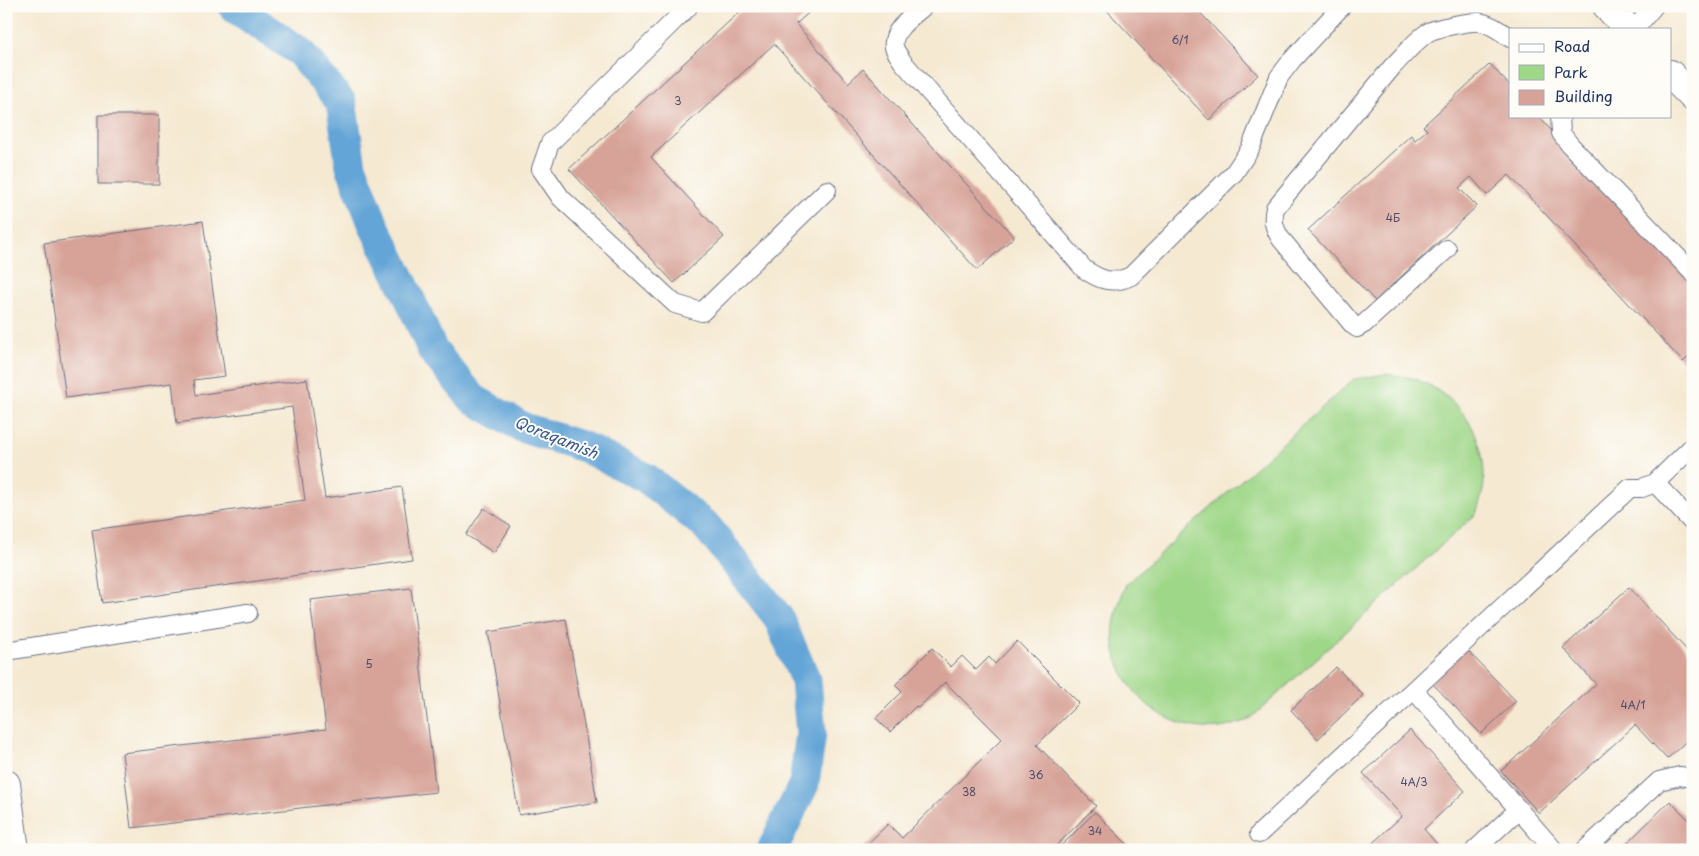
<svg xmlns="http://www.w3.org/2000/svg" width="1699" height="856" font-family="'Playpen Sans',sans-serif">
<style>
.green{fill:#9fd788;stroke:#5d8373}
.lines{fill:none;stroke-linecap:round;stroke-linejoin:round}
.canal{stroke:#64a5d7;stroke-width:31}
.building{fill:#d7a398}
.service-casing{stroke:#677087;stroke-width:20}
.minor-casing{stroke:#677087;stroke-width:30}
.secondary-casing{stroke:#677087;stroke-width:30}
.service{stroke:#fff;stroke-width:18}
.minor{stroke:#fff;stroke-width:28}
.secondary{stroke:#fff;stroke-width:28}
.labels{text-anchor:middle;stroke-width:4;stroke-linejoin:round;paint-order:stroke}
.number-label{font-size:11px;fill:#4a4c6c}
.water-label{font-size:15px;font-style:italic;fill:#355888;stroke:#fdfcf7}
</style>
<rect width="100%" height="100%" fill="#fdfcf7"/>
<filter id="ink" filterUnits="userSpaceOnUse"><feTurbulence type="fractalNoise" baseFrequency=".02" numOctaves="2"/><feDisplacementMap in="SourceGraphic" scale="10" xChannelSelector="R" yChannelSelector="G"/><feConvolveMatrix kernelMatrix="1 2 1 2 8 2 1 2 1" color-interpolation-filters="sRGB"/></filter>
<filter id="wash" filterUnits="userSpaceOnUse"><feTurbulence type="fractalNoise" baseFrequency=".0096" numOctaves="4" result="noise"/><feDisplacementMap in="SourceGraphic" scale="20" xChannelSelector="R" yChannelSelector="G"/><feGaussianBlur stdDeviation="1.12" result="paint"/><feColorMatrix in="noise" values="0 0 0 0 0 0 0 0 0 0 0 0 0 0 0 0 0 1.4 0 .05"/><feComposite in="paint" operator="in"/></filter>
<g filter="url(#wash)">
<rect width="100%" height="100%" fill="#f5e9d2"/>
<path class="green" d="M1386,374C1397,376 1410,376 1420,381C1462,399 1485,435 1484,481C1484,491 1479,504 1476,514L1249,720C1240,722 1229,727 1220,728C1168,733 1121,694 1114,644C1111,623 1119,603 1126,584L1354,379Z"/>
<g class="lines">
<path class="canal" d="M233,6L300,52L341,102L351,166L374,226L404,286L433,351L473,399L524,428L584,447L646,478L707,527L778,617L806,681L811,733L804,784L772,850"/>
</g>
<g id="blocks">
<path class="building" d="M746,6H816L796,24L848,83L863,69L1014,237L977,270L774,44L651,157L724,237L674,283L569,169Z
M1103,6H1194L1258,75L1209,120Z
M1490,64L1510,86V116H1538L1693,283V353L1683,362L1509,175L1487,195L1471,177L1459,188L1477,206L1375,301L1308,230L1411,135L1415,140L1427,130L1423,126Z
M98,115H159V184H98Z
M203,221L225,376L194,380L196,395L307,379L325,498L402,487L412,559L102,603L92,530L305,500L292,407L177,423L172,383L66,398L44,243Z
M484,508L511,526L494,553L466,535Z
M1629,587L1693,657V735L1667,759L1635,725L1539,813L1501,771L1596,684L1563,648Z
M411,588L436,792L131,828L122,753L326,729L310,600Z
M566,619L597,802L519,815L488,632Z
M1017,641L1079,703L1037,745L1096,806L1052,850H861L888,824L902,838L1002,739L945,682L918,708L916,706L890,732L876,718L902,692L895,685L932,648L951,667L962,656L976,670L989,657L995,664Z
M1465,648L1516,701L1481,734L1431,682Z
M1336,667L1363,695L1318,739L1291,710Z
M1410,730L1465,791L1424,829L1442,850H1365L1402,816L1363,773Z
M1670,801L1693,824V850H1620Z
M1095,812L1133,850H1057Z"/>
</g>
</g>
<g filter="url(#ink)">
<use href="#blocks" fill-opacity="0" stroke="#677087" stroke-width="1"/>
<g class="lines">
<defs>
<path id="service" d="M689,6L550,143L541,169L561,198L675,304L702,312L827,190
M924,6C913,16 891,30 894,47C895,51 900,57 902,61L1084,269C1100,280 1112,285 1131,276L1234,173L1250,149L1279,77L1292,60L1342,6
M1635,29L1654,6
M1560,116L1561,133L1570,145L1693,273
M1447,249L1364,324L1357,328L1353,325L1281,239C1274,228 1272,221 1275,208L1393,66C1404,55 1414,42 1427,33C1434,28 1471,21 1480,22C1491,24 1501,31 1510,38
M1693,446L1655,483L1693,523
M6,651L248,613
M1414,690L1554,850
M1259,834L1630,488H1642L1655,483
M1475,850L1519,809
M1585,850L1659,781L1680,776L1693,778"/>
<path id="minor" d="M1607,6L1628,29
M1670,74L1693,97"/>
<path id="secondary" d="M6,784L15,850"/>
</defs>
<use href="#service" class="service-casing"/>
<use href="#minor" class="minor-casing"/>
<use href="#secondary" class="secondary-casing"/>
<use href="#service" class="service"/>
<use href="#minor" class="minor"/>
<use href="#secondary" class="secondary"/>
</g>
</g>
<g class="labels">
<g class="number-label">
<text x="1180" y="44">6/1</text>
<text x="678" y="105">3</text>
<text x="1393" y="222">4Б</text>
<text x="369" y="668">5</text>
<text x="1633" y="709">4A/1</text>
<text x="1036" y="779">36</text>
<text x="1414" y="786">4A/3</text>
<text x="969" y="796">38</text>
<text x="1095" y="835">34</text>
</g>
<g class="water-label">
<text transform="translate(556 438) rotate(22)" y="5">Qoraqamish</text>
</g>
</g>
<rect width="1699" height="856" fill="none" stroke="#fdfcf7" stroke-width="25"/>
<rect x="1509" y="28" width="162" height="90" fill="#fdfcf7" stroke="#a3aaba"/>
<rect x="1519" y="44" width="25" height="8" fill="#ffffff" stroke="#a3aaba"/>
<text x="1554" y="52" font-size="15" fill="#1b2f5e">Road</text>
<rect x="1519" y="65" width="25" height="15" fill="#9fd788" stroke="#a3aaba"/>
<text x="1554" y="78" font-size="15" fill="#1b2f5e">Park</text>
<rect x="1519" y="90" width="25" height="15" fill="#d7a398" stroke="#a3aaba"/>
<text x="1554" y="102" font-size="15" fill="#1b2f5e">Building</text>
</svg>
